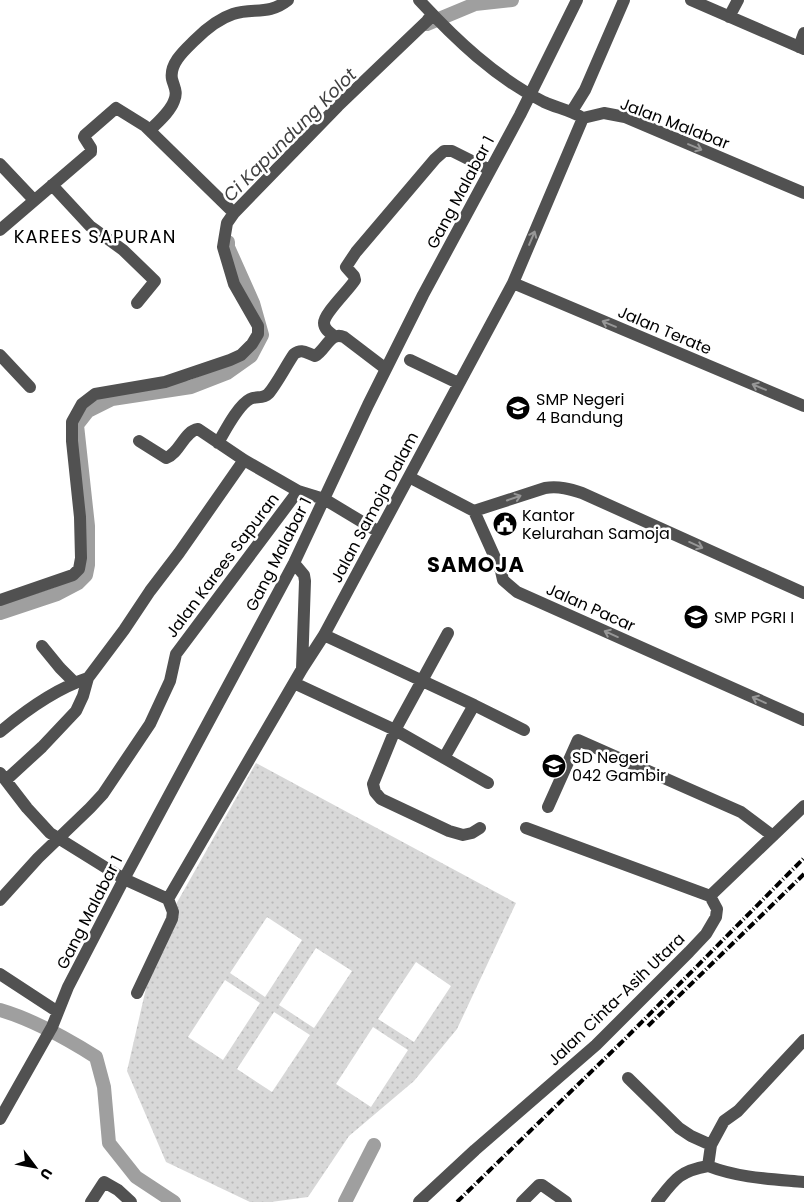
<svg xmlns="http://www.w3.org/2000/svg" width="804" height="1202" font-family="Poppins,sans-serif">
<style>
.grass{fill:url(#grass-dots);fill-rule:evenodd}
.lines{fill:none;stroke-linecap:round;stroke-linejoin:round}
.canal{stroke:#9f9f9f;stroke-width:14}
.minor{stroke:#515151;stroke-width:12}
.rail{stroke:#000;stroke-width:4;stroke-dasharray:8 2.5 1 2.5;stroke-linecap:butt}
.oneway{stroke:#979797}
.labels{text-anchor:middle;stroke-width:5;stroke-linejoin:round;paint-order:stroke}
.street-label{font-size:16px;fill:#000;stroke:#fff}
.poi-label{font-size:16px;fill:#000;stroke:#fff;text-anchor:start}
.water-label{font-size:18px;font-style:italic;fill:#404040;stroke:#fff}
.neighbourhood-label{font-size:18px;letter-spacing:1px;fill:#000;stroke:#fff}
.district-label{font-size:21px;font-weight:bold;letter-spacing:1px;fill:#000;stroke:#fff}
</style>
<defs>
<pattern id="grass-dots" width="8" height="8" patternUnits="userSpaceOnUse" patternTransform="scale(1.25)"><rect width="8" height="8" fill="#d8d8d8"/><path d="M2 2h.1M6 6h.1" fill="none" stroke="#b8b8b8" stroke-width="1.8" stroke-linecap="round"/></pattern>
</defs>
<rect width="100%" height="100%" fill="#fff"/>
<path class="grass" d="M256,763L516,903L457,1029L414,1081L349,1136L308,1197L271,1202H250L166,1162L127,1071L158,936ZM267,917L302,940L265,997L230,973ZM316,948L352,971L314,1028L279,1005ZM416,962L451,986L414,1042L378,1019ZM225,980L260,1003L223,1060L188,1037ZM274,1012L310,1035L272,1092L237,1069ZM373,1027L408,1050L371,1107L336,1084Z"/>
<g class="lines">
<path class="canal" d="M427,24L475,4L512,0
M0,613L57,594L78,583L86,575L88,565V526L77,425L88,411L112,399L191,387L227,373L251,356L262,335L253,303L228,247V242
M0,1010C34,1020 66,1038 96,1057L104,1087L109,1143L136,1177L174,1202
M345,1202L374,1145"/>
<path class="minor" d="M419,0C455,39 496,78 544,102C557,108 570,110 583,118L604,113L625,117L804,193
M691,0L804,49
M729,17L738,0
M799,47L804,33
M572,111L585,90L624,0
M150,130C158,122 170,112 174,101C178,92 174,87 172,79C169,63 186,49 195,40C206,29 218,19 233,14C253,7 268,16 288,0
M0,164L34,200
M52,185L90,226L123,250L155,281L137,303
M234,213L338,106L427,21L432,14
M0,230L91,152V148L84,137L85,135L116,108L145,126L234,213L227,223L223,247L234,284L258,326V334L252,344L241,355L230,360L165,382L95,394L82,404L72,422V441L80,517L81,558L79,569L73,575L0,600
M513,283L804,406
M334,336C330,333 324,329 324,323C324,313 349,290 355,280L354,276L346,267L356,252L435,159L444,151H452L490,170
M0,355L30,387
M410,360L458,383
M139,441L166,458C180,453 184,431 198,429L244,460L298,491L324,499L379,532
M218,443C225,431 238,405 250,399C256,396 263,399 268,394C275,387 287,364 294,354C302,348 306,353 315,356C326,350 330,331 344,337L386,369
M409,477L474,511L501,571L503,580L517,592L804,720
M474,511L545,488C559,486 570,489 582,493L804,593
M294,563L304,575L305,581L302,669
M448,633L395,730L373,784L375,792L381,799L449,831L463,835L472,833L480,828
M324,635L474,705L444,758
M42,646L60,668L75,683
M294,683L395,730L488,783
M474,705L524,730
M0,732C26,710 55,689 88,678
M0,773L27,808L50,833L124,879L168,899
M6,780L42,747L76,711L83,696L88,678L124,630L150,591L179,553L244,460
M548,807L578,740L741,812L773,836
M526,828L710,896
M710,896L804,806
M168,899L302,669L324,635L513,283L583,118
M0,900L38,858L90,808L103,794L150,724L170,681L176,654L298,491
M0,974L58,1012
M137,993L172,919L173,912L168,899
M628,1078L679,1128L691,1136L711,1145
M0,1119L52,1027L68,987L124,879L294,563L368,405L423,295L520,115L577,0
M708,1166L711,1145L724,1121L738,1111L804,1040
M708,1166C739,1178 771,1179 804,1182
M91,1202L104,1182L118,1190L131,1202
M419,1202L475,1150L596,1045L689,952L706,934L716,917L717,909L710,896
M522,1202L539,1185H542L566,1202
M657,1202C674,1180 679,1171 708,1166"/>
<path class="rail" d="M648,1026L804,874
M457,1202L626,1038L804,858"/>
</g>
<defs><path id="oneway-shaft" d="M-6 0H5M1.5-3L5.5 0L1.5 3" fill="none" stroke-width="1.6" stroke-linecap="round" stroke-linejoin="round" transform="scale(1.25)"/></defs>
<g class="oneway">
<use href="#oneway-shaft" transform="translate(695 147) rotate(23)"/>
<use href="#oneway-shaft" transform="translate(532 238) rotate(-67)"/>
<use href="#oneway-shaft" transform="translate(609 324) rotate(-157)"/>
<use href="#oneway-shaft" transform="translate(759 387) rotate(-157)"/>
<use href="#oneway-shaft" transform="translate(514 498) rotate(-19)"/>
<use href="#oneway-shaft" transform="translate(696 545) rotate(24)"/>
<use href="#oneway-shaft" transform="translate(611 634) rotate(-156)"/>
<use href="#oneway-shaft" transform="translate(759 700) rotate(-156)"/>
</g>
<defs>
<symbol id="school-disc" viewBox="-11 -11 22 22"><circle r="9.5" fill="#000" stroke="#fff"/><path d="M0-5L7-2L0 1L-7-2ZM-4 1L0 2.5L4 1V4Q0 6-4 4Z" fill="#fff"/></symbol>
<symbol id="civic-disc" viewBox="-11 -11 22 22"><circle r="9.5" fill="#000" stroke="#fff"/><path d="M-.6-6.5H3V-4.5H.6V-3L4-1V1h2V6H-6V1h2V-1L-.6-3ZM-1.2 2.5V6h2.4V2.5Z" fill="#fff"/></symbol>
</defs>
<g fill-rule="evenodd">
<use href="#school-disc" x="504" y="394" width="28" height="28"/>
<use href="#civic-disc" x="491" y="510" width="28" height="28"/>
<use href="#school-disc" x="682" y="603" width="28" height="28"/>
<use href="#school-disc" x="540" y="752" width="28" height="28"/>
</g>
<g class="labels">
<g class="street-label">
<text transform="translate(675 123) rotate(21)" y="6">Jalan Malabar</text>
<text transform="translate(460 192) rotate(-62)" y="6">Gang Malabar 1</text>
<text transform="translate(665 330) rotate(23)" y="6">Jalan Terate</text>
<text transform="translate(374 507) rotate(-62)" y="6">Jalan Samoja Dalam</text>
<text transform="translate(278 554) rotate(-63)" y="6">Gang Malabar 1</text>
<text transform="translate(222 565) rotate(-53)" y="6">Jalan Karees Sapuran</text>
<text transform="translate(591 607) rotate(24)" y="6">Jalan Pacar</text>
<text transform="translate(89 912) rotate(-63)" y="6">Gang Malabar 1</text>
<text transform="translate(616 999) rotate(-44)" y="6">Jalan Cinta-Asih Utara</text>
</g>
<g class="poi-label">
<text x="536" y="405">SMP Negeri<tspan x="536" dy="18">4 Bandung</tspan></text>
<text x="522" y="521">Kantor<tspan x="522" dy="18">Kelurahan Samoja</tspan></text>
<text x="714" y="623">SMP PGRI I</text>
<text x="572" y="763">SD Negeri<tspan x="572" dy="18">042 Gambir</tspan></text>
</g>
<g class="water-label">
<text transform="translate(290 135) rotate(-45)" y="6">Ci Kapundung Kolot</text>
</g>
<g class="neighbourhood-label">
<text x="95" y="243">KAREES SAPURAN</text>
</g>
<g class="district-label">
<text x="476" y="572">SAMOJA</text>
</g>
</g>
<g transform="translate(35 1167) rotate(122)" stroke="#ffffff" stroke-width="4" paint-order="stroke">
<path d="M0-4L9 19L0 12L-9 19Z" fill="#000000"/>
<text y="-8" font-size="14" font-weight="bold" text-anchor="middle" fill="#000000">U</text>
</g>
</svg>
